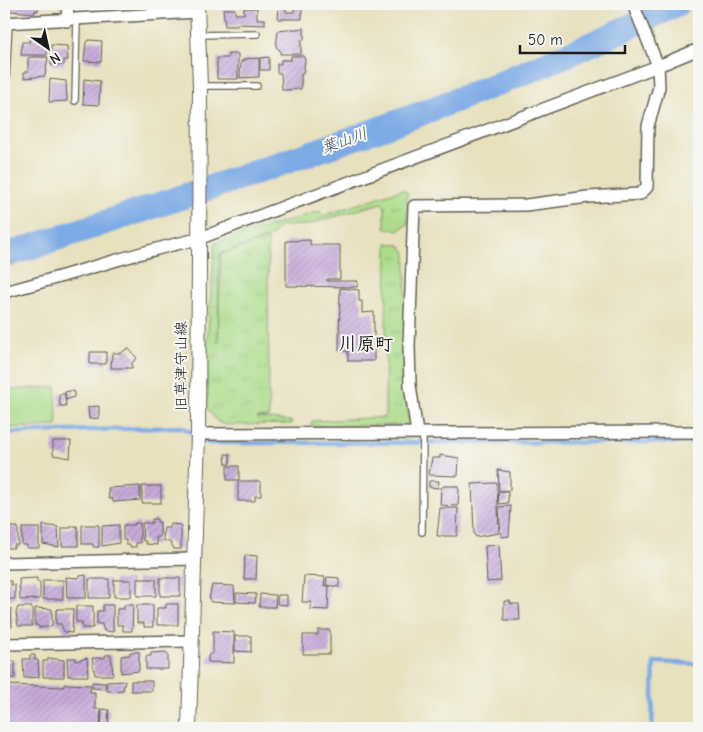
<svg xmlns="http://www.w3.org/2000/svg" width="703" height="732" font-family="'Comic Neue','Klee One',sans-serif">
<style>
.grass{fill:url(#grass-tufts);stroke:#647c52}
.garden{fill:#acdc89;stroke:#647c52}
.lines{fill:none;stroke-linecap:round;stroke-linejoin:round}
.stream{stroke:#7baae5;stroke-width:4.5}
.river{stroke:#7baae5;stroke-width:25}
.building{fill:url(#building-hatch)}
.service-casing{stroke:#636155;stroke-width:8}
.minor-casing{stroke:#636155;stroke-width:14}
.tertiary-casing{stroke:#636155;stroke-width:16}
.service{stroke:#fff;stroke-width:5.5}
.minor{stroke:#fff;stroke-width:11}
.tertiary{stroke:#fff;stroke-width:14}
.labels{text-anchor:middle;stroke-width:4;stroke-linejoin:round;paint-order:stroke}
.street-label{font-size:15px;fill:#1c1c1c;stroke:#f6f6f2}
.water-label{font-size:16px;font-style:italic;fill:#42556c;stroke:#f6f6f2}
.quarter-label{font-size:18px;font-weight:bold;fill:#1c1c1c;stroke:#f6f6f2}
</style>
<defs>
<pattern id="grass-tufts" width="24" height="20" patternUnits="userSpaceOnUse" patternTransform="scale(1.25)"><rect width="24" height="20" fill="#acdc89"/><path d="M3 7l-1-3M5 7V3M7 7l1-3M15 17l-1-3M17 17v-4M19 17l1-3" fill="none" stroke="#93bc76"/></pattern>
<pattern id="building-hatch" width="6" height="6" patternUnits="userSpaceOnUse" patternTransform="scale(1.25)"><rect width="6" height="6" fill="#c7acda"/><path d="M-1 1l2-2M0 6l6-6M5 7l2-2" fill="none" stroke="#aa93ba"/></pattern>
</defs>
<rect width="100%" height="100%" fill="#f6f6f2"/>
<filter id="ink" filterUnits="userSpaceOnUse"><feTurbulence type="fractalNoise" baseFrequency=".02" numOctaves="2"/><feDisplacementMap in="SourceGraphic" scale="10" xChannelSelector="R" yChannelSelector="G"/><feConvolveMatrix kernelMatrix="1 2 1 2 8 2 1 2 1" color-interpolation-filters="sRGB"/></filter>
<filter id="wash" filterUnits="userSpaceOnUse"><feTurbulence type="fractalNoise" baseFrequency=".0096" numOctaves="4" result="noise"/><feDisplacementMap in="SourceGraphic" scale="20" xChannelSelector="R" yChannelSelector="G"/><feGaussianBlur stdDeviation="1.12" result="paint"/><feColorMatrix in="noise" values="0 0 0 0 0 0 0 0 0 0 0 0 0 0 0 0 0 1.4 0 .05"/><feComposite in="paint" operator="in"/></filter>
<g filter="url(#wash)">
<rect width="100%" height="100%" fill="#e7e1be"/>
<path class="grass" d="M403,189L407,192L408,224L399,230L385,228V206L381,203L307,225L281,226L270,237L221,253L219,258L218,343L221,254L268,239L269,417L257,418L291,421L292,424L225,425L218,422L207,409V342L215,243L320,211L322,216Z
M387,243L400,245L406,252L405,381L409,425L311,426L312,421L385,417Z"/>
<path class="garden" d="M56,387L57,426L4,428V390Z"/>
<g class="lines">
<path class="stream" d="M4,433L182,427L209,443L699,442
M652,728L654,662L699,664"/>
<path class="river" d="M4,256C231,180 462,110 677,4"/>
</g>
<g id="blocks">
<path class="building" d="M9,4H39L38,11L35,10V13L10,11Z
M279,4H286V12H294V4H302V19H278Z
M244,8H257V19H265V25L237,24V26H225L223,9H235V14H244Z
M304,28V40H301V54H280V50L276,47L278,31Z
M29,38H39V40L47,42V55H21L22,42H30Z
M89,40L102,41L101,62L84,61L86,42Z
M51,45L67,46L68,60H64V65H51Z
M228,54H238V79H217V58H228Z
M291,56H303L305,60L303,74H301V89L282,90L281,73H277V64H281V60H291Z
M31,57H48L45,76L24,78V72H28V58Z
M269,57V70H260V58Z
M259,58V77L240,78L241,61H244V59Z
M50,79L66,81L67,101L49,102Z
M84,79L100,81L99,105L83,104Z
M310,240V245H340V279H327V281H358L357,287L286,286V241Z
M340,288L359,290V301H362V313L374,312V361H348V351H339Z
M128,348L137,358L132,363V368H111L112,353H121Z
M90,352H106V364H90Z
M69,391H74V397L66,400L65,392Z
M59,394H65L66,406H60Z
M99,406V418L89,419L88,407Z
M53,441H71L70,458L53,455Z
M225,454H230V464H226Z
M440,455L459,458L458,476L429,475L432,458H440Z
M227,466H239V480H227Z
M498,470L510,472V490L499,491Z
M238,481H259L261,483V496H255V501H238Z
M429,481H439L438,488L429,487Z
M497,483L499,533L476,537L474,534L472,484Z
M140,486V500L113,502V499H109L108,488Z
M142,486H161V503H142Z
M444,486H457L459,490L458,506L440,505L441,488Z
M498,492H508V503L499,504Z
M511,506L509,536L501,537L499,507Z
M440,508H458L457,536H437Z
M152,519H157V522H160V537H156L157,545L146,544V541H143L142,523H152Z
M135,523H140V543H136V547H130V545H126V540H123V525H135Z
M171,524L181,525V549H174L171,543L163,540L164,528H170Z
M43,525L58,527L59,547L43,544Z
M82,525H99V547H93V544H82Z
M119,525V543L102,546V526Z
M71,526H77L78,530V546H62V528H71Z
M4,527H18V545H14V548H7V542H4Z
M22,528H39V548H27V545H22Z
M499,545L501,581L487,582L485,546Z
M245,555L257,556L256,579H244Z
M86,575V598H67L66,577L79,578V576Z
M304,576L325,577L324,586H329L328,610L310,609L311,602H302Z
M327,577L339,578V587L326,585Z
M37,578V582H40V599L20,600L19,579Z
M160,578H180V596H160Z
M89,579H109V598H89Z
M137,579H156V596H137Z
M43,580H63V599H43Z
M114,580H131V597H114Z
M4,581H11V585H15V599H4Z
M212,585L234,586L235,603L211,602L209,599Z
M236,593L256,594L255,603L236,602Z
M260,594L276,595L275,607H259Z
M278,595H287V605L277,604Z
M504,601H510L511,604H519L520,620H504Z
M166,604H178V625H157V608H166Z
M103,605H113V632L104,631L102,624H97V611H103Z
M124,605H133L132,631H123V625H117V609H124Z
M137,605H153V627H144V623H137Z
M76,606H93V628H82V622H76Z
M18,607H32V626H18L16,613Z
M4,608H11L12,627H4Z
M35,608L52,609V626L39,628V626L35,625Z
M58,609H73L72,633L64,632L61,624H56V611Z
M318,630H330V654H303V635H318Z
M213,631L234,632V663L208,662V656L213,652Z
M235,636H251V652L235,651Z
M130,652H139V671L121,673V656L130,655Z
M166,652L168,655V669H146V656H151V653Z
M30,655H35V660H38L39,677L24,678L23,659H30Z
M105,655H111L113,675H95L92,658H105Z
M48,658L64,660V677H43V661H48Z
M67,658H76V661L87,658L88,676H68Z
M4,661H15V678H4Z
M125,681L123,690L107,691L106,682Z
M131,681H152V691H131Z
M92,682L105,683V689L92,688Z
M64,684L91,685L90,692H95V709H101L100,728H4L7,685L64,687Z
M102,709L109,710L108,728H101Z"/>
</g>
</g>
<g filter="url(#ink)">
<use href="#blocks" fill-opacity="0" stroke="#636155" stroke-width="1"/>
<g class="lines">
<defs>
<path id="service" d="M198,35L257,34
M6,79L9,24
M200,86H257
M75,101L77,20
M422,532L423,433"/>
<path id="minor" d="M67,21L68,4
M4,23L197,12
M4,292C69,276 132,253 198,239L658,66L699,49
M417,433L410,385L409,346L414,206L526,205L588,197L640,194L647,187L648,126L659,87L658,66L633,4
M198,434L699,432
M4,563L194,559
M4,644L192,641"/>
<path id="tertiary" d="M189,728L198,434L200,86L197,4"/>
</defs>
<use href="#service" class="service-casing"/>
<use href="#minor" class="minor-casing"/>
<use href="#tertiary" class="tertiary-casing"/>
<use href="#service" class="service"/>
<use href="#minor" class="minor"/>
<use href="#tertiary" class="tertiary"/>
</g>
</g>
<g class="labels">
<g class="street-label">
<text transform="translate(181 366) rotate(-90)" y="5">旧草津守山線</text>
</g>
<g class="water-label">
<text transform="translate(344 140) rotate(-20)" y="6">葉山川</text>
</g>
<g class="quarter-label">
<text x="366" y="350">川原町</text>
</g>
</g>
<rect width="703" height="732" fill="none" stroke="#f6f6f2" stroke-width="20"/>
<g transform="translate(48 48) rotate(146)" stroke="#f6f6f2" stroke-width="4" paint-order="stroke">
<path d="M0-4L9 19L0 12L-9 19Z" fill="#1c1c1c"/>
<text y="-8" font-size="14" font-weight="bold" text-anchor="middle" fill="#1c1c1c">N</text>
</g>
<path d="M520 45v8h105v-8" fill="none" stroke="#1c1c1c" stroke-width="2.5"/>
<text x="528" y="45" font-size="15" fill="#1c1c1c" stroke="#f6f6f2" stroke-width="4" paint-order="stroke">50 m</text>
</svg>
